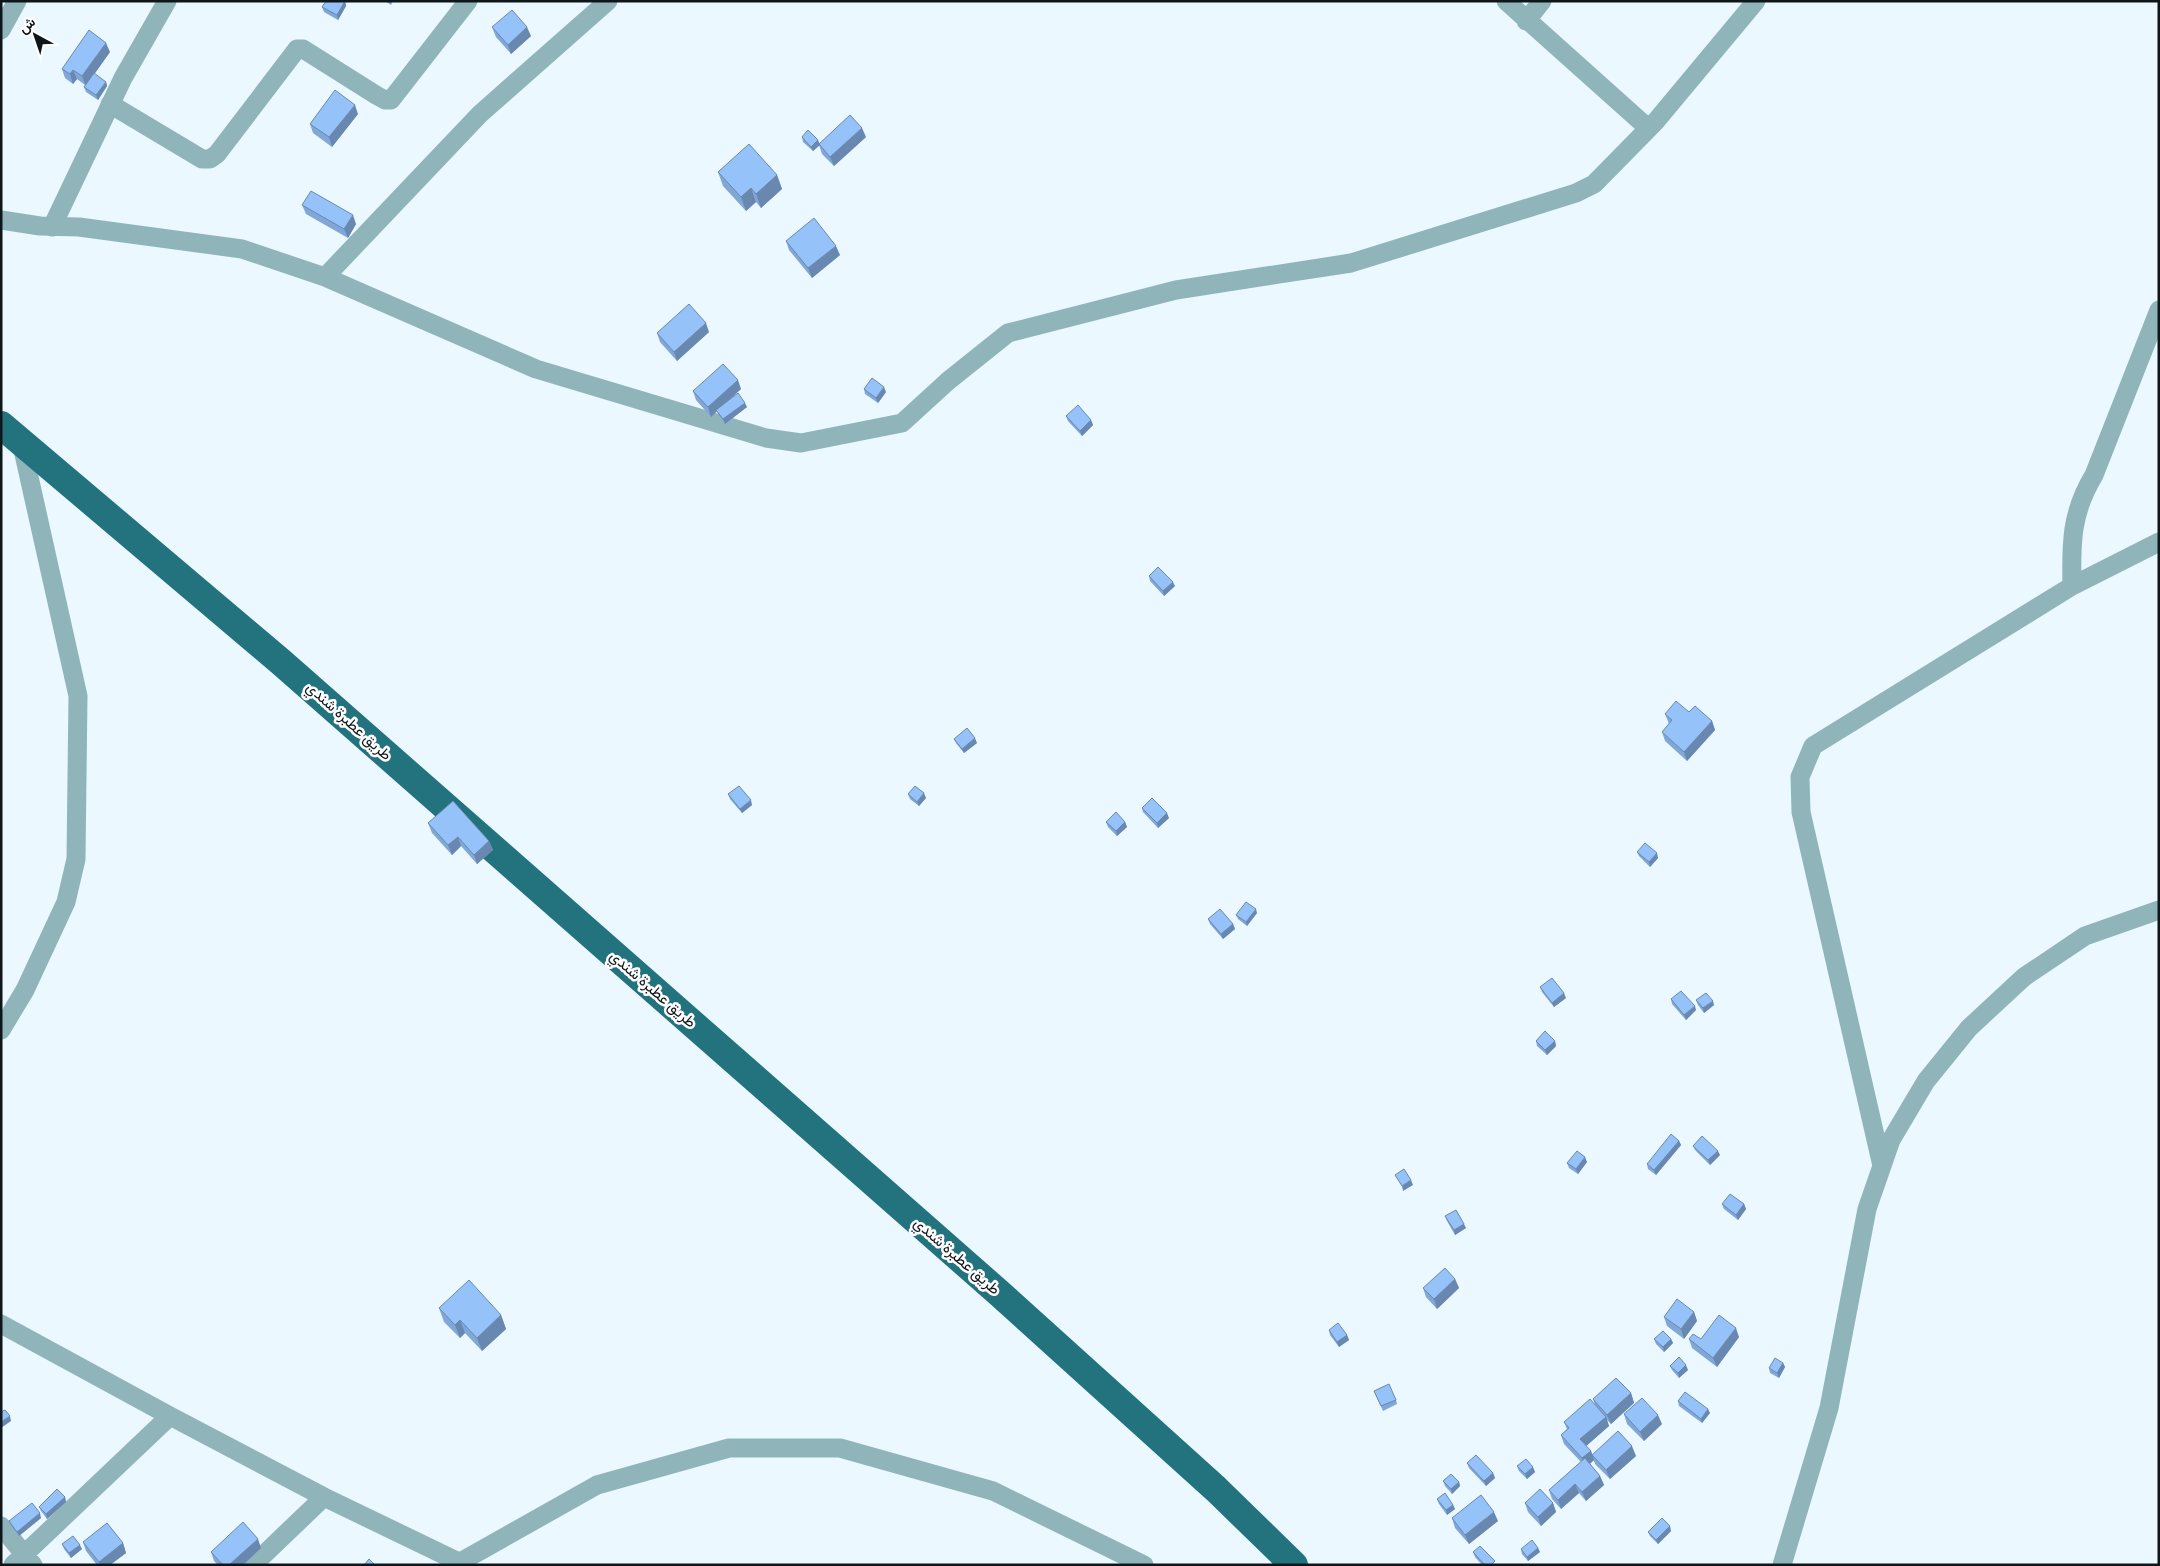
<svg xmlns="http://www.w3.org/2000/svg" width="2160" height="1566" font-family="'Titillium Web',Vazirmatn,sans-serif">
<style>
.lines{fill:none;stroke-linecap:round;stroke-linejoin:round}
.minor{stroke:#8fb5bb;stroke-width:19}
.trunk{stroke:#22737e;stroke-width:28}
.wall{fill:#81a7d7}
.shaded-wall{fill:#6988af}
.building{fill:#96c2fa;stroke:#6988af}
.labels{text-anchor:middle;stroke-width:5;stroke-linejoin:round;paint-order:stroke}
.street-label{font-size:15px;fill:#0f161a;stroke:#fff}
</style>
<rect width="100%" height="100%" fill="#ebf8ff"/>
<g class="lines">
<path class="minor" d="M1506,1L1648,128
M1526,21L1542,1
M1,30L17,1
M110,104L202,159H210L217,154L297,49H303L376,95L385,100H391L468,1
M1,220L40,226L79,227L242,249L325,277L536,369L766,438L801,443L902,423L948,381L1008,333L1176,290L1351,263L1576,193L1594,184L1656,121L1756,1
M52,227L123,78L167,1
M325,277L480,114L608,1
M2072,586C2071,543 2071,513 2094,475L2159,310
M1,1030L25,990L66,902L76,859L78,696L21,441
M1882,1166L1801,812L1800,777L1813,746L2072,586L2159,542
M1,1324L170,1416L324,1497L465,1565
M1,1526L33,1565
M13,1565L170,1416
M253,1565L324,1497
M455,1565L597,1485L729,1448H840L993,1491L1144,1565
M1782,1565L1829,1408L1867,1209L1891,1140L1926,1081L1969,1028L2024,977L2085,936L2159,910"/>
<path class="trunk" d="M1,425L281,662L999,1293L1216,1489L1294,1565"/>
</g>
<path class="wall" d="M345,1L346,6L338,20L324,12L322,7Z
M385,1H393L391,5Z
M492,27L531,36L511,54L496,37Z
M110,52L94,74L106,82L107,86L98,100L86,92L84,87L85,85L77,79L73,84L65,78L62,69Z
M358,114L332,147L313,133L310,124Z
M802,137L818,140L819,144L866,137L834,166L822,154L819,145L813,151L803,142Z
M718,172L777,175L782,189L761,208L756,202L746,211L723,186Z
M302,205L356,224L348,238L306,214Z
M786,241L840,255L812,278L789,250Z
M709,332L677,361L660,342L657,333Z
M741,389L731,398L747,407L725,424L718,414L717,411L711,417L696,400L693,391Z
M864,389L886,392L878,403L865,394Z
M1066,416L1091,420L1093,425L1082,436L1068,421Z
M1149,576L1175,586L1164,596L1150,581Z
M1689,712L1712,721L1715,730L1687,761L1665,741L1662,732L1669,724L1665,714Z
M954,739L977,743L964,753L956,743Z
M728,794L752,805L742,813L730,799Z
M908,794L926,798L919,806L910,799Z
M1142,808L1169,818L1158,828L1143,812Z
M1106,822H1125L1127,827L1117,836L1108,827Z
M428,823L489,841L493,850L477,864L461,846L452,855L432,833Z
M1637,852L1658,858L1650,867L1639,856Z
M1257,913L1247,926L1238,919L1236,915Z
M1208,919L1233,924L1235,929L1223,939L1210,924Z
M1540,987L1566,998L1554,1007L1542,992Z
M1671,999L1696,1010L1686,1020L1672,1004Z
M1696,1000L1714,1005L1704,1013L1698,1005Z
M1536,1041H1555L1556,1046L1547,1055L1537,1046Z
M1679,1141L1681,1145L1656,1175L1648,1169L1647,1164Z
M1693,1146L1720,1155L1710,1165L1695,1150Z
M1587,1162L1578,1174L1569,1168L1567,1163Z
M1722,1204H1744L1746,1209L1738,1220L1724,1209Z
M1445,1216L1466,1228L1455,1235L1447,1221Z
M1455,1279L1459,1288L1437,1309L1426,1297L1423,1288Z
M439,1308L501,1315L506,1329L482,1351L465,1333L460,1338L444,1322Z
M1694,1312L1697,1321L1684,1339L1667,1326L1664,1317Z
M1329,1330L1347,1335L1349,1340L1339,1347L1330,1335Z
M1739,1337L1717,1367L1692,1348L1689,1339H1701Z
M1654,1339H1671L1673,1343L1664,1352L1656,1344Z
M1783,1363L1785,1367L1779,1378L1770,1373L1769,1368Z
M1670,1366L1688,1370L1679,1378L1672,1370Z
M1374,1391L1396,1400L1397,1404L1383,1411Z
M1631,1393L1634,1403L1611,1424L1607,1420L1609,1426L1586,1446L1591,1451L1594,1460L1590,1464L1600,1476L1604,1485L1586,1501L1579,1493L1561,1509L1552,1499L1549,1490L1581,1462L1564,1444L1561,1435L1567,1429L1564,1422L1595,1405L1593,1399Z
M1678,1401L1710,1413L1702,1423L1679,1406Z
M1624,1414L1662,1424L1644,1441L1627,1424Z
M1592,1455L1636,1456L1610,1479L1595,1464Z
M1467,1463L1493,1473L1495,1478L1486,1486L1469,1468Z
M1517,1466L1535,1472L1527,1479L1519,1471Z
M1443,1481L1459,1482L1460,1486L1452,1494L1445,1486Z
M65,1497L66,1502L47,1519L41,1511L39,1507Z
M1437,1499L1453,1505L1455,1509L1447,1515L1439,1504Z
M1525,1503H1553L1556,1512L1541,1526L1528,1512Z
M41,1518L19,1536L11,1526L9,1521Z
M1452,1518L1498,1521L1469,1544L1455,1528Z
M1671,1531L1658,1544L1650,1536L1648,1532Z
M83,1542L123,1543L126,1553L110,1565H97L86,1551Z
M62,1544L82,1549L71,1558L64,1549Z
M261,1548L243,1565H218L214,1561L211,1552Z
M1538,1548L1540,1552L1528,1561L1522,1554L1521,1549Z
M1473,1552L1496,1565H1482L1475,1557Z"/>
<path class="shaded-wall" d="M345,1L346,6L338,20L337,15Z
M527,27L531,36L511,54L508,45Z
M106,43L110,52L86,86L82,76Z
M73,70L77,79L73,84L70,74Z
M106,82L107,86L98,100L96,95Z
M355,105L358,114L332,147L329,137Z
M862,128L866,137L834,166L830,157Z
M818,140L820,145L813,151L811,147Z
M777,175L782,189L761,208L756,194Z
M751,188L756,202L746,211L741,197Z
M353,215L356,224L348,238L344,229Z
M836,246L840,255L812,278L808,268Z
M706,323L709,332L677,361L674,352Z
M738,380L741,389L717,411L716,410L717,411L711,417L708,407Z
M884,387L886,392L878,403L876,398Z
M745,403L747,407L725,424L723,419Z
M1091,420L1093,425L1082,436L1080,431Z
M1173,582L1175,586L1164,596L1163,591Z
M1712,721L1715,730L1687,761L1684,752Z
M975,738L977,743L964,753L962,749Z
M924,793L926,798L919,806L917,802Z
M751,800L752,805L742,813L740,809Z
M1167,813L1169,818L1158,828L1157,823Z
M1125,822L1127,827L1117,836L1116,831Z
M458,837L461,846L452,855L448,845Z
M489,841L493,850L477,864L474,855Z
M1657,853L1658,858L1650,867L1649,862Z
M1256,909L1257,913L1247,926L1246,922Z
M1233,924L1235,929L1223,939L1221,934Z
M1564,993L1566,998L1554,1007L1552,1003Z
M1713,1001L1714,1005L1704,1013L1703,1008Z
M1695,1006L1696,1010L1686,1020L1684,1015Z
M1555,1041L1556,1046L1547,1055L1545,1050Z
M1679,1141L1681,1145L1656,1175L1654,1170Z
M1718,1151L1720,1155L1710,1165L1708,1160Z
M1585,1157L1587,1162L1578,1174L1576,1169Z
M1411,1180L1413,1185L1403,1191L1402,1186Z
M1744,1204L1746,1209L1738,1220L1736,1215Z
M1464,1224L1466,1228L1455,1235L1454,1230Z
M1455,1279L1459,1288L1437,1309L1434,1299Z
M1694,1312L1697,1321L1684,1339L1681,1329Z
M501,1315L506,1329L482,1351L477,1338Z
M460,1320L465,1333L460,1338L455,1325Z
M1736,1328L1739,1337L1717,1367L1713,1358Z
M1347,1335L1349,1340L1339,1347L1337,1342Z
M1671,1339L1673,1343L1664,1352L1663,1347Z
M1783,1363L1785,1367L1779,1378L1777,1373Z
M1686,1365L1688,1370L1679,1378L1678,1373Z
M1631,1393L1634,1403L1611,1424L1607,1415Z
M1708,1409L1710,1413L1702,1423L1701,1419Z
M1658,1415L1662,1424L1644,1441L1640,1432Z
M10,1416L11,1421L1,1428V1422Z
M1606,1417L1609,1426L1584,1448L1580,1439Z
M1632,1446L1636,1456L1610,1479L1606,1470Z
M1591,1451L1594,1460L1586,1467L1582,1458Z
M1533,1467L1535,1472L1527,1479L1525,1474Z
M1493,1473L1495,1478L1486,1486L1484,1481Z
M1600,1476L1604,1485L1586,1501L1582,1492Z
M1459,1482L1460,1486L1452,1494L1451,1489Z
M1575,1484L1579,1493L1561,1509L1558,1500Z
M65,1497L66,1502L47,1519L46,1514Z
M1553,1503L1556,1512L1541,1526L1538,1517Z
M1453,1505L1455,1509L1447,1515L1446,1510Z
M1494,1512L1498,1521L1469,1544L1465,1535Z
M40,1513L41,1518L19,1536L17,1532Z
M1670,1526L1671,1531L1658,1544L1656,1540Z
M258,1539L261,1548L243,1565H229Z
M123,1543L126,1553L110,1565H100L99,1562Z
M80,1545L82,1549L71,1558L69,1553Z
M1538,1548L1540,1552L1528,1561L1527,1557Z"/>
<path class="building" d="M326,1H345L337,15L322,7Z
M512,10L527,27L508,45L492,27Z
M89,30L106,43L82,76L73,70L70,74L62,69Z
M94,73L106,82L96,95L84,87Z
M335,90L355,105L329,137L310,124Z
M850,115L862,128L830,157L819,144Z
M808,130L818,140L811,147L802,137Z
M749,144L777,175L756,194L751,188L741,197L718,172Z
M311,191L353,215L344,229L302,205Z
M814,218L836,246L808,268L786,241Z
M689,304L706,323L674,352L657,333Z
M723,364L738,380L708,407L693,391Z
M872,378L884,387L876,398L864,389Z
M738,393L745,403L723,419L716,410Z
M1078,405L1091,420L1080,431L1066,416Z
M1158,567L1173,582L1163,591L1149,576Z
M1676,701L1689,712L1695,706L1712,721L1684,752L1662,732L1672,720L1665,714Z
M967,728L975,738L962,749L954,739Z
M739,786L751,800L740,809L728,794Z
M915,786L924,793L917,802L908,794Z
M1152,798L1167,813L1157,823L1142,808Z
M453,801L489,841L474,855L458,837L448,845L428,823Z
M1116,812L1125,822L1116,831L1106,822Z
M1645,843L1657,853L1649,862L1637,852Z
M1246,902L1256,909L1246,922L1236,915Z
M1220,909L1233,924L1221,934L1208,919Z
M1552,978L1564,993L1552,1003L1540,987Z
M1681,991L1695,1006L1684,1015L1671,999Z
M1706,993L1713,1001L1703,1008L1696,1000Z
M1545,1031L1555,1041L1545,1050L1536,1041Z
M1671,1134L1679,1141L1654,1170L1647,1164Z
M1702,1136L1718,1151L1708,1160L1693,1146Z
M1577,1151L1585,1157L1576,1169L1567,1163Z
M1404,1169L1411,1180L1402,1186L1395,1175Z
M1730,1194L1744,1204L1736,1215L1722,1204Z
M1456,1210L1464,1224L1454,1230L1445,1216Z
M1445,1268L1455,1279L1434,1299L1423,1288Z
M469,1280L501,1315L477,1338L460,1320L455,1325L439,1308Z
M1677,1299L1694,1312L1681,1329L1664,1317Z
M1719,1315L1736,1328L1713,1358L1689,1339L1693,1334L1701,1339Z
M1338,1323L1347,1335L1337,1342L1329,1330Z
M1663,1331L1671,1339L1663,1347L1654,1339Z
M1679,1357L1686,1365L1678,1373L1670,1366Z
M1775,1358L1783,1363L1777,1373L1769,1368Z
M1616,1378L1631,1393L1607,1415L1593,1399Z
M1389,1384L1396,1400L1381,1406L1374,1391Z
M1685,1392L1708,1409L1701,1419L1678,1401Z
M1642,1398L1658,1415L1640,1432L1624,1414Z
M1590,1399L1606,1417L1580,1439L1591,1451L1582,1458L1561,1435L1569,1428L1564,1422Z
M5,1410L10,1416L1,1422V1412Z
M1618,1431L1632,1446L1606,1470L1592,1455Z
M1476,1455L1493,1473L1484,1481L1467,1463Z
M1585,1458L1600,1476L1582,1492L1575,1484L1558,1500L1549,1490Z
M1526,1459L1533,1467L1525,1474L1517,1466Z
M1451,1474L1459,1482L1451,1489L1443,1481Z
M57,1489L65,1497L46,1514L39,1507Z
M1540,1489L1553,1503L1538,1517L1525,1503Z
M1445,1493L1453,1505L1446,1510L1437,1499Z
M1481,1495L1494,1512L1465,1535L1452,1518Z
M32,1503L40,1513L17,1532L9,1521Z
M1662,1518L1670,1526L1656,1540L1648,1532Z
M243,1522L258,1539L229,1565H223L211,1552Z
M107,1523L123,1543L99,1562L83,1542Z
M73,1536L80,1545L69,1553L62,1544Z
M1532,1540L1538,1548L1527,1557L1521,1549Z
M1480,1546L1495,1561L1491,1565H1485L1473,1552Z
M369,1559L375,1565H364Z"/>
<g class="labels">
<g class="street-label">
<text transform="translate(349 721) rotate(42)" y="5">طريق عطبرة شندي</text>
<text transform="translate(653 989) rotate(41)" y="5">طريق عطبرة شندي</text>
<text transform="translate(957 1256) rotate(41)" y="5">طريق عطبرة شندي</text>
</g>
</g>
<rect width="2160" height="1566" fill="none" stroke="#0f161a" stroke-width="5"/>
<g transform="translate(35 35) rotate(320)" stroke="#ffffff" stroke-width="4" paint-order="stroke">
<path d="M0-4L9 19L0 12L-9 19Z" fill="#0f161a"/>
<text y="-8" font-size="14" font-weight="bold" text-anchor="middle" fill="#0f161a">ش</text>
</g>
</svg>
